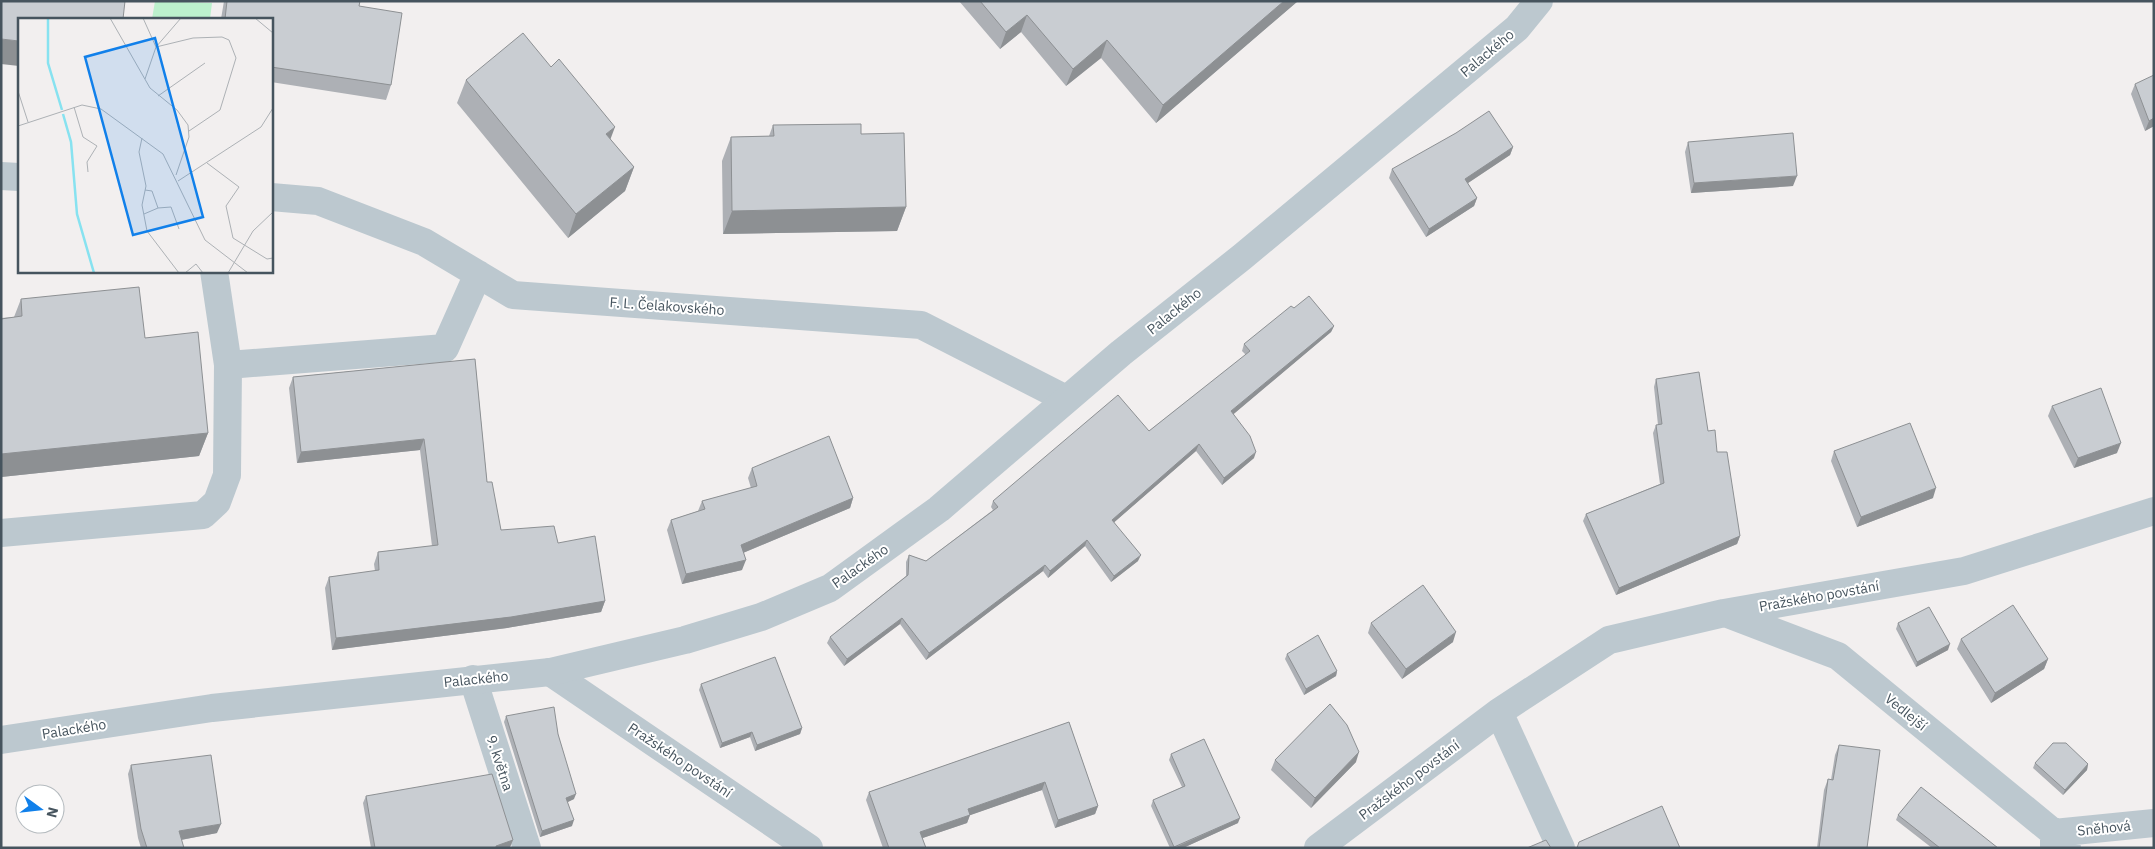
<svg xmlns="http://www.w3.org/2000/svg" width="2155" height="849" font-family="'IBM Plex Sans',sans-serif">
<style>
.green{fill:#bcf1cd}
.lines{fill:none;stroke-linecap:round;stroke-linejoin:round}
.minor{stroke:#bcc8cf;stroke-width:28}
.tertiary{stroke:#bcc8cf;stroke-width:28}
.wall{fill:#adb0b5}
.shaded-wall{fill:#8d9093}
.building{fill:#c9cdd2;stroke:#8d9093}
.labels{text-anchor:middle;stroke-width:4;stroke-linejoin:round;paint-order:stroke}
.street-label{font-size:14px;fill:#46545e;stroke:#fff}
.inset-river{fill:none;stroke:#87e2f0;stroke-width:2.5}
.inset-road{fill:none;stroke:#adb1b5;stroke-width:1}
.view{fill:#1180ea;fill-opacity:0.15;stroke:#1180ea;stroke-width:2.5}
.inset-edge{fill:none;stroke:#46545e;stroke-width:2.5}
</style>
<rect width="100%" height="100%" fill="#f2efef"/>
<path class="green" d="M155,1L212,3L210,19H152Z"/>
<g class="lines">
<path class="minor" d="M1,176L19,177
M271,197L318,201L424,242L513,295L921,325L1066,399
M214,271L228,365L445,348L478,274
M1,533L203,515L217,502L227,475L228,365
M1725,613L1838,656L2054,833L2067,848
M550,672L809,848
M473,679L527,848
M1499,712L1561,848
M2054,846V833L2154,823
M1318,848L1499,712L1609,640L1724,613L1964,571L2154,511"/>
<path class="tertiary" d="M1,740L212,708L550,672L685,640L761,617L830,588L939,509L1121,353L1242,257L1517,28L1539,1"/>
</g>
<path class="wall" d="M224,1H360L359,6L391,85L386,100L271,82V19H221Z
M959,1H1298L1156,123L1101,58L1066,86L1021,32L1000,49Z
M466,80L610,139L634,167L625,191L568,238L457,103Z
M2135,84L2154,126L2145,131L2131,94Z
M773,125L861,134L906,207L897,231L723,234L722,161L731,137L769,136Z
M1688,142L1793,186L1691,193L1685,152Z
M1513,147L1510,155L1468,183L1477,198L1474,206L1426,237L1389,178L1392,169Z
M21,299L145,338L208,433L199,456L1,477V318L14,317Z
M1294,308L1334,326L1331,332L1233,414L1254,458L1222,485L1196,451L1114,522L1138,561L1111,582L1085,546L1048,578L1043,571L926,660L900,624L844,666L827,643L830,637L906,576V562L909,555L926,561L993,510L991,507L993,501L1149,431L1246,355L1242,351L1244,344Z
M475,359L487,482L501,530L558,543L605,601L601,612L507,628L332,650L325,588L329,577L375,571L374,564L378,552L432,546L420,450L297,463L289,388L293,377Z
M1656,379L1708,431L1717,452L1740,536L1737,544L1616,595L1583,521L1586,514L1660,484L1653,433L1656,425H1658L1654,387Z
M2052,406L2117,453L2074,468L2048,416Z
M1834,451L1933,498L1857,527L1831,461Z
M752,468L853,498L850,508L743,553L742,570L682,584L667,530L671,520L698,511L702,501L751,488L748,478Z
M1371,623L1453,642L1402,679L1368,633Z
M1898,623L1948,650L1916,667L1896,629Z
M1961,639L2048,659L2044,669L1991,703L1957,649Z
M1287,654L1337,671L1336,676L1304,695L1285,659Z
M701,684L802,728L800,734L755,751L750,737L720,748L699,690Z
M506,716L558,734L574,799L567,802L572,826L540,837L504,722Z
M1069,722L1098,806L1095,814L1055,828L1042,790L970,815L967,823L922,838L926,848H883L866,800L869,792Z
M1839,745L1867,848H1817L1824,790L1828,779L1831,780L1835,755Z
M1171,754L1238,823L1183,848H1170L1151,806L1153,800L1182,787L1169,760Z
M1275,760L1356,762L1311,808L1271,770Z
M2035,763L2088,764L2087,770L2063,795L2033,768Z
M131,765L217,833L181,840L184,848H141L138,838L128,774Z
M366,796L513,840L510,847L508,848H371L363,803Z
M1898,815L1998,848H1932L1896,820Z"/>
<path class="shaded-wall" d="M1284,1H1298L1156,123L1163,105Z
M1027,15L1021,32L1000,49L1006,32Z
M1,39L19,41V66L1,64Z
M1107,40L1101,58L1066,86L1073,69Z
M2154,118V126L2145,131L2149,121Z
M615,127L606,151V134Z
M1513,147L1510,155L1462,187L1465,179Z
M634,167L625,191L568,238L576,214Z
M1797,176L1793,186L1691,193L1694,183Z
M1477,198L1474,206L1426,237L1429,229Z
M906,207L897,231L723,234L732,211Z
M1334,326L1331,332L1229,418L1231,411Z
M208,433L199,456L1,477V454Z
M424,439L420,450L297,463L301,452Z
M2121,443L2117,453L2074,468L2078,458Z
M1199,444L1196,451L1110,526L1112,520Z
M1256,452L1254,458L1222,485L1224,478Z
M1936,488L1933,498L1857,527L1861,517Z
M853,498L850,508L738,555L741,545Z
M1740,536L1737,544L1616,595L1619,588Z
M1087,540L1085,546L1048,578L1050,571Z
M1141,555L1138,561L1111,582L1114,576Z
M746,560L742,570L682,584L686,574Z
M1045,565L1043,571L926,660L929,653Z
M605,601L601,612L507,628L332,650L336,638Z
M902,618L900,624L844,666L847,659Z
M1456,632L1453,642L1402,679L1406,669Z
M1950,644L1948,650L1916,667L1917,662Z
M2048,659L2044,669L1991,703L1995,693Z
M1337,671L1336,676L1304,695L1306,689Z
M802,728L800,734L755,751L757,745Z
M752,732L750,737L720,748L722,743Z
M1359,752L1356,762L1311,808L1315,798Z
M2088,764L2087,770L2063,795L2065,790Z
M1045,782L1042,790L965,817L968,809Z
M576,794L574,799L564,804L566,798Z
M1098,806L1095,814L1055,828L1058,820Z
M970,815L967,823L917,840L920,832Z
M1240,818L1238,823L1183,848H1174Z
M574,820L572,826L540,837L542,831Z
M221,824L217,833L175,841L179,831Z
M513,840L510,847L508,848H495L496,846Z"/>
<path class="building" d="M1,1H125L123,19H19V41L1,39Z
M227,1H360L359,6L402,13L391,85L271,67V19H225Z
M980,1H1284L1163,105L1107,40L1073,69L1027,15L1006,32Z
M523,33L551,67L559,59L615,127L606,134L634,167L576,214L466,80Z
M2154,75V118L2149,121L2135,84Z
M1489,111L1513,147L1465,179L1477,198L1429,229L1392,169L1456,133Z
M861,124V134L904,133L906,207L732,211L731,137L774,136L773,125Z
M1793,133L1797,176L1694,183L1688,142Z
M139,287L145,338L198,332L208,433L1,454V319L22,316L21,299Z
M1309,296L1334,326L1231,411L1250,436L1256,452L1224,478L1199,444L1112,520L1141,555L1114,576L1087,540L1050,571L1045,565L929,653L902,618L847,659L830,637L908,575L909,555L926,561L998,507L993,501L1118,395L1149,431L1250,351L1244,344L1291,306L1294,308Z
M475,359L487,482H492L501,530L554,526L558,543L595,536L605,601L511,617L336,638L329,577L379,570L378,552L438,545L424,439L301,452L293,377Z
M1699,372L1708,431L1715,430L1717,452H1727L1740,536L1619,588L1586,514L1664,483L1656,425L1662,424L1656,379Z
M2101,388L2121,443L2078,458L2052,406Z
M1910,423L1936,488L1861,517L1834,451Z
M829,436L853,498L741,545L746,560L686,574L671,520L705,509L702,501L757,486L752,468Z
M1423,585L1456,632L1406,669L1371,623Z
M2013,605L2048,659L1995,693L1961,639Z
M1929,607L1950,644L1917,662L1898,623Z
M1318,635L1337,671L1306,689L1287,654Z
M775,657L802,728L757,745L752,732L722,743L701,684Z
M1330,704L1347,725L1359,752L1315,798L1275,760Z
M554,707L558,734L576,794L566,798L574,820L542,831L506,716Z
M1069,722L1098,806L1058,820L1045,782L968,809L970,815L920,832L926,848H889L869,792Z
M1204,739L1240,818L1174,847L1153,800L1185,786L1171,754Z
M2053,743H2066L2088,764L2065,790L2035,763Z
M1839,745L1880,750L1867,848H1819L1828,779L1833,780Z
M211,755L221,824L179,831L184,848H147L141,829L131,765Z
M492,774L513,840L496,846V848H375L366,796Z
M1921,787L1998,848H1940L1898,815Z
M1662,806L1680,848H1577L1579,842Z
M1546,840L1551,848H1527Z"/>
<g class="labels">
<g class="street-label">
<text transform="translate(1487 53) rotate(-40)" y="5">Palackého</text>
<text transform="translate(667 306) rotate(4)" y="5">F. L. Čelakovského</text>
<text transform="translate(1174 311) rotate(-39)" y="5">Palackého</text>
<text transform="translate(860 566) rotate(-35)" y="5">Palackého</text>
<text transform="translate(1819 596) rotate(-10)" y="5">Pražského povstání</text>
<text transform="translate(476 679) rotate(-6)" y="5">Palackého</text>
<text transform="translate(1906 712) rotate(39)" y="5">Vedlejší</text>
<text transform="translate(74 729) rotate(-9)" y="5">Palackého</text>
<text transform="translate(680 760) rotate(34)" y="5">Pražského povstání</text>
<text transform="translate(500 763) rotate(72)" y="5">9. května</text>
<text transform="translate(1409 780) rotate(-37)" y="5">Pražského povstání</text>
<text transform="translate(2104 828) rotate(-6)" y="5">Sněhová</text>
</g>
</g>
<g transform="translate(18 18)">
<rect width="255" height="255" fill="#f2efef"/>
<path class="inset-river" d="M30,0V45L44,92M45,96L53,124L59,196L76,255"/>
<path class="inset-road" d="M92,0L132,70L159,92L170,107L171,119L158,157M125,0L138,29L175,20L204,19L211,22L218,40L202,92L171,113M237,0L255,15M127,61L138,29L163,0M0,73L10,104M140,78L187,45M56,89L65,119L79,128L69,144L70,154M0,108L64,87L83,91L145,136L187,222L230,255M124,120L121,134L128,168L124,187L129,213L161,255M189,145L221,169L208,188L215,220L249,241L255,240M160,163L243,109L255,90M140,190L153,189L161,211M126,196L140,190L134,173L127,172M167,255L178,246L185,255M210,255L235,213L255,194"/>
<path class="view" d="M137,20L185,199L115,217L67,39Z"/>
<rect width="255" height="255" class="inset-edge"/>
</g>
<rect width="2155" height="849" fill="none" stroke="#46545e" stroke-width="5"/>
<g transform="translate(40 809) rotate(105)"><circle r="24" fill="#ffffff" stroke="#b5bbbf"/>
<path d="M0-4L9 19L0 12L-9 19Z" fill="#1180ea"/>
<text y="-8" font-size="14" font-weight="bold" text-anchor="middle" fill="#46545e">N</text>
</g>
</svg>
